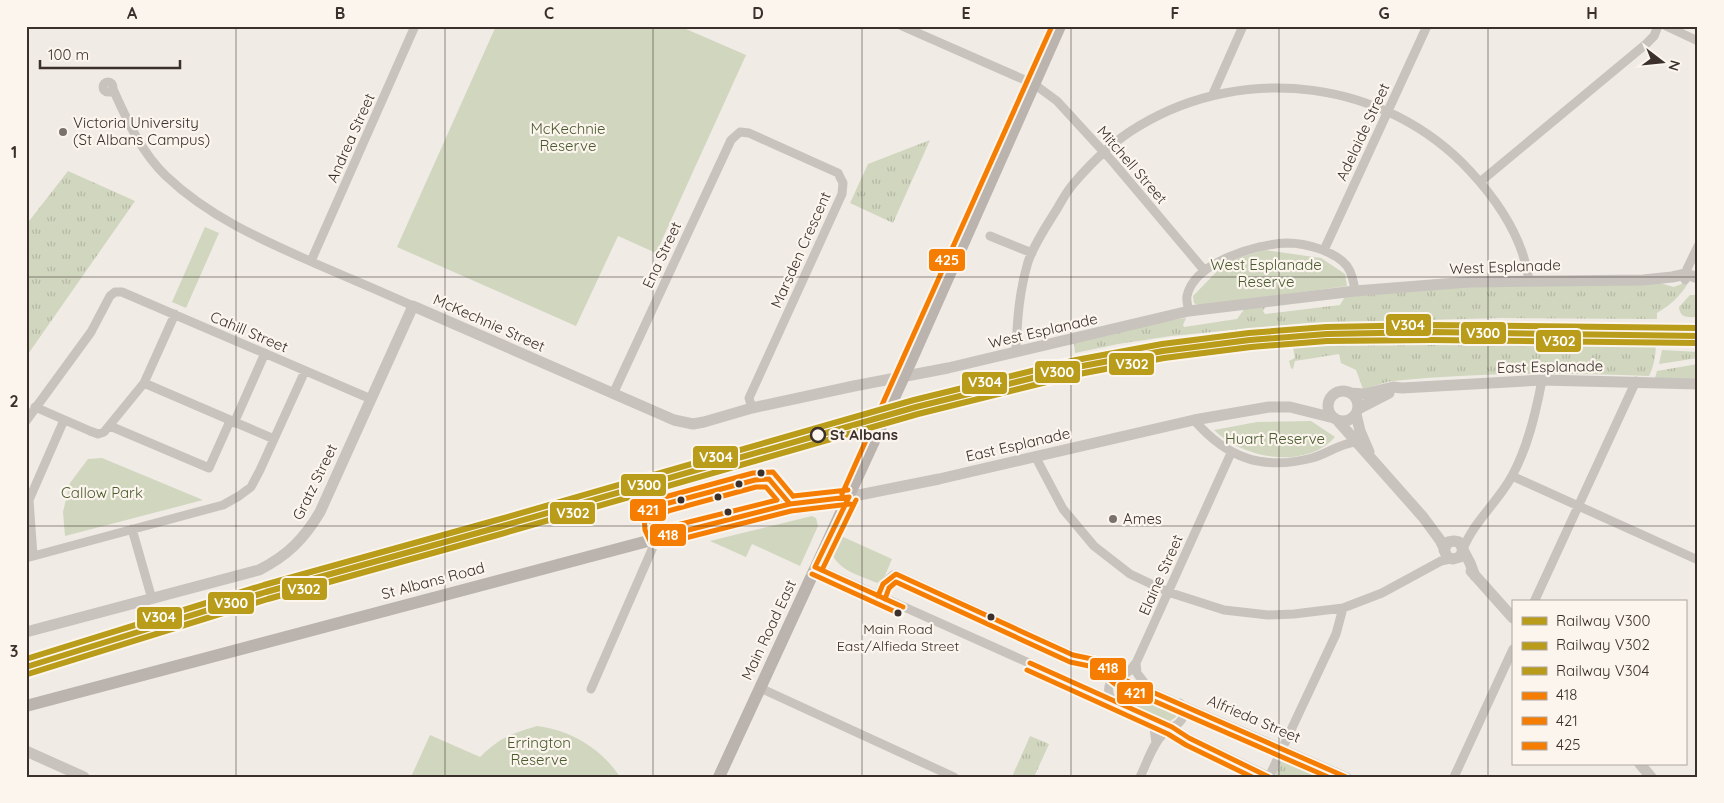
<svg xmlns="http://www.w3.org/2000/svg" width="1724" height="803" font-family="Quicksand,sans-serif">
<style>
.grass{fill:url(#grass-tufts)}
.green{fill:#d1d6bf}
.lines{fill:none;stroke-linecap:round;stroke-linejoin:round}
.minor{stroke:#c9c3be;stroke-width:9}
.tertiary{stroke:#c9c3be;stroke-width:11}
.secondary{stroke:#bab3ae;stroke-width:12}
.bus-1-casing{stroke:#fbf5ee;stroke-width:9}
.bus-2-casing{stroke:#fbf5ee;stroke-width:9}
.bus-3-casing{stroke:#fbf5ee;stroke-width:9}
.bus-1{stroke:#f57e02;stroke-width:5}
.bus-2{stroke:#f57e02;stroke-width:5}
.bus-3{stroke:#f57e02;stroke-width:5}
.rail-1-casing{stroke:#fbf5ee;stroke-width:10}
.rail-2-casing{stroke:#fbf5ee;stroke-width:10}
.rail-3-casing{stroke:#fbf5ee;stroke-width:10}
.rail-1{stroke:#b99c19;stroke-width:6}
.rail-2{stroke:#b99c19;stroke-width:6}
.rail-3{stroke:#b99c19;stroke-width:6}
.grid{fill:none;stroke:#3b302b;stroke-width:1;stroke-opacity:0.55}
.poi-dot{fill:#7a716c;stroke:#fbf5ee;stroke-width:2}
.stop-dot{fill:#fbf5ee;stroke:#3b302b;stroke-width:2.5}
.bus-dot{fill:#3b302b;stroke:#fbf5ee;stroke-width:2}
.labels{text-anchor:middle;stroke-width:4.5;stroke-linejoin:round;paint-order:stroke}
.bus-label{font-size:14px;fill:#3b302b;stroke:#fbf5ee}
.poi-label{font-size:15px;fill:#3b302b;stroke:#fbf5ee;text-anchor:start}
.park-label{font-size:15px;fill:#4a5a2e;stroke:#fbf5ee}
.street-label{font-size:15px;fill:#3b302b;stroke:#fbf5ee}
.stop-label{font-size:15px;font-weight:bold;fill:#3b302b;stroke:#fbf5ee;text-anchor:start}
.line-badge{stroke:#fbf5ee;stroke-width:2}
.badge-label{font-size:14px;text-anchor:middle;font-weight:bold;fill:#fff}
.neatline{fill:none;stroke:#3b302b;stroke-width:2}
.grid-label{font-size:16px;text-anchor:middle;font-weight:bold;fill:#3b302b}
</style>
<defs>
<pattern id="grass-tufts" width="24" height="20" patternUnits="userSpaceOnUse" patternTransform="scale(1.25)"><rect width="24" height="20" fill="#d1d6bf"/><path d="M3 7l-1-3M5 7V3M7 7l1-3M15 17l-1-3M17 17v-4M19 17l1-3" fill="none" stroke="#b4b8a4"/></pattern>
</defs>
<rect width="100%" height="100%" fill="#f0ebe5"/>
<path class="grass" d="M930,140L893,223L850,203L868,164Z
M68,171L135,201L26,357V225Z
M1660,283L1674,287L1684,283H1688C1680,297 1670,305 1657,313V319L1502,318L1307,323L1171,336L1118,344L1075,353L1074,342L1167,321L1186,318L1183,325L1184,327L1237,319L1245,308L1267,305L1263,311L1265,314L1340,305L1346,295L1453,286Z
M1690,295H1698V317C1689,317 1680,319 1679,307Z
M1438,337L1447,339L1459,337L1656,339C1656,352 1655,364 1649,376C1563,373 1478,372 1393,381C1383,382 1374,387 1363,389L1356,370L1341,363L1339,354L1295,361L1293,369L1291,368L1289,361L1295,358L1292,342C1341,339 1389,338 1438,337Z
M1662,350L1698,352V358L1659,364Z
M1698,364V379L1655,378L1657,371Z
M1030,736L1049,744L1034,777H1012Z
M1285,754L1339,777H1280L1275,774L1283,756Z"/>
<path class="green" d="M496,26H679L746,55L656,253L618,236L576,326L397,247Z
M205,227L219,233L186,308L172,302Z
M1265,250L1321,258L1345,274L1347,286L1199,306L1194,303L1193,296L1227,261Z
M1311,421L1335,437C1306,470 1243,459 1214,430L1257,422Z
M102,458L203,500L65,536L63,512L70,483L88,459Z
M812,516L816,518L818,526L800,566L752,544L746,557L710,541Z
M841,536L892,559L884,578L877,583C862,576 835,570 831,550L835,551Z
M1123,683L1174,706L1177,710L1176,717L1170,721L1166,720C1153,715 1112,703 1115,687Z
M537,726C570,730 601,748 620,777H411L430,735L480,757C502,736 509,735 537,726Z"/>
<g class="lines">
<path class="minor" d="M902,26L1034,84L1057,101L1113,162L1204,270
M1666,26L1698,41
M103 87a5 5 0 1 1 10 0a5 5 0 1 1-10 0Z
M113,89C127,120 141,152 166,176C208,216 260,239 312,262C346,277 380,291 413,306
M1212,96L1243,26
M1480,182L1646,44L1654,36L1658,26
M990,236L1032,253
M1324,250L1427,26
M311,261L415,26
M1685,280L1687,269L1698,246
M1189,311C1188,306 1186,301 1187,296C1194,262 1257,244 1287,243C1306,243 1335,251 1347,266C1352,273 1354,283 1355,291
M1016,352C1017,322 1019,292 1028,262C1034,244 1047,225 1057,209C1062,200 1067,191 1074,183C1092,162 1115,140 1139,126C1245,62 1386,80 1470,171C1498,201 1523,239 1529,280
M144,383L274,439
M613,394L731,140L740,132L749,133L838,173L843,183L842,194L749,398L752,408
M35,407L90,431L98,434L104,432L144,383L175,314
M1194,420C1227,458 1262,471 1312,458C1327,454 1339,444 1355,442
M26,421L91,332L110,296L115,292H122L371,399
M234,423L265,353
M110,426L209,468L230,421
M1035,456L1063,509L1094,546L1130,574L1168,592L1224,610L1268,615L1294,614L1343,608L1382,593L1441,561L1450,559
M1512,476L1698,560
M132,529L152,599
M1463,549C1474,521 1498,502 1512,476C1528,447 1536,412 1542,380
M33,556L29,500L64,420
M26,558L223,505L239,496L251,487L260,470L305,371
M815,567L1172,727L1189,738L1270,777
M878,596L883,584L893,575L896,574L1073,655L1097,660L1118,677L1347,777
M1534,602L1636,381
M1136,663L1137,673L1149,689
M760,688L954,777
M591,689L657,538
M1111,699C1103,680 1116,681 1128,672C1131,670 1133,666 1136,663L1231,453
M1146,716L1154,728L1156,743
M1140,777C1147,763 1152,745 1163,734C1168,728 1179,726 1182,719C1184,714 1181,708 1180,703
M1269,777L1336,634L1343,608
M1454,777L1513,649"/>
<path class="tertiary" d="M1328 406a15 15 0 1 1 30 0a15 15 0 1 1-30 0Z
M1350,393L1364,394L1393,387L1402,388L1542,380L1698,384
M1358,409L1389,393
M1356,414L1360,431L1369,452
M1338,421L1423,517L1440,540L1444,548
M849,497L939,479L1194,420L1269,407H1290L1334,418
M1463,550L1460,557L1453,559L1448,558L1444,550L1448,542L1454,541L1459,542L1470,563L1475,576
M1471,571L1513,618
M26,632L259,570C287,556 304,539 320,512L413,306L674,420L693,424L704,422L752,408L854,386L948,368L1189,311L1355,291L1469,282L1643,280L1672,277L1686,274L1698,278
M26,751L84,777
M1640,764L1651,777"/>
<path class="secondary" d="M26,706L712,524L790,504L849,497
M719,777L911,361L1060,26"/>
<defs>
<path id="bus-1" d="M769,479L790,504L657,538L652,527V519L656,512L665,504L755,480Z
M790,504L849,497
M815,567L903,607
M815,567L849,497
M878,596L883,584L896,574L1073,655L1097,660L1118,677L1346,777
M1030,663L1172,727L1189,738L1269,777"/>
<path id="bus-2" d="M793,496L773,472L753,473L661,498L650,507L644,517L645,530L651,543L658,545L791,511L850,504
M822,570L856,500
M812,574L900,614
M885,599L889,588L896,582L1070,662L1094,667L1115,684L1328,777
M1027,670L1168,734L1186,745L1252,777"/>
<path id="bus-3" d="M756,487H766L777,500L661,529L660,519L668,511Z
M842,494L1052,26
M793,496L848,490"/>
</defs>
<use href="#bus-1" class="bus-1-casing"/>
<use href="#bus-2" class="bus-2-casing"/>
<use href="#bus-3" class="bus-3-casing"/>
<use href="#bus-1" class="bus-1"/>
<use href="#bus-2" class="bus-2"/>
<use href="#bus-3" class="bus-3"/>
<defs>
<path id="rail-1" d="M26,667L266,592L499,527L916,407L1077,367L1163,351L1250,340L1327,334L1432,332L1698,336"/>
<path id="rail-2" d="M28,674L268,599L501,534L918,414L1079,374L1164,358L1251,347L1327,341L1432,340L1698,343"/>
<path id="rail-3" d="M26,659L264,585L497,520L914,400L1076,360L1162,344L1249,333L1326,327L1432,325L1698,328"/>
</defs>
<use href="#rail-1" class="rail-1-casing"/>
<use href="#rail-2" class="rail-2-casing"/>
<use href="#rail-3" class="rail-3-casing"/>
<use href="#rail-1" class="rail-1"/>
<use href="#rail-2" class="rail-2"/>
<use href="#rail-3" class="rail-3"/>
</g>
<path class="grid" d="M236,26V777M445,26V777M653,26V777M862,26V777M1071,26V777M1279,26V777M1488,26V777M26,277H1698M26,526H1698"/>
<g class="poi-dot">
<circle cx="63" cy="132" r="5"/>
<circle cx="1113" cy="519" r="5"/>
</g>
<circle class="stop-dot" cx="818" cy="435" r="7"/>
<g class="bus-dot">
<circle cx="761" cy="473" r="4.5"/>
<circle cx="739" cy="484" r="4.5"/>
<circle cx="718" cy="497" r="4.5"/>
<circle cx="681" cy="500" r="4.5"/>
<circle cx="728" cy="512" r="4.5"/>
<circle cx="898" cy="613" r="4.5"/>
<circle cx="991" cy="617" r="4.5"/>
</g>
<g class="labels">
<g class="bus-label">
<text x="898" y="634">Main Road<tspan x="898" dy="17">East/Alfieda Street</tspan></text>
</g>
<g class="poi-label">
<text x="73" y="128">Victoria University<tspan x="73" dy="17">(St Albans Campus)</tspan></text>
<text x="1123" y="524">Ames</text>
</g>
<g class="park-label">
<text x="568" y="134">McKechnie<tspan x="568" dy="17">Reserve</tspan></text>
<text x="1266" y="270">West Esplanade<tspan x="1266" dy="17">Reserve</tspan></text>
<text x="1275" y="444">Huart Reserve</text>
<text x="102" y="498">Callow Park</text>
<text x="539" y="748">Errington<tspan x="539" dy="17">Reserve</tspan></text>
</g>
<g class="street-label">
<text transform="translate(1363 132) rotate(-65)" y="5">Adelaide Street</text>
<text transform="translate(351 138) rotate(-66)" y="5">Andrea Street</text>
<text transform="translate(1132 165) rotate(49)" y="5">Mitchell Street</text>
<text transform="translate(801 250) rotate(-66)" y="5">Marsden Crescent</text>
<text transform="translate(662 255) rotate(-65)" y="5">Ena Street</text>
<text transform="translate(1505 267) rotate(-2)" y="5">West Esplanade</text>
<text transform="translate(489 323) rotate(24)" y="5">McKechnie Street</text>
<text transform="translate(1043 331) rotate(-13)" y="5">West Esplanade</text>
<text transform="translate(249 332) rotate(23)" y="5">Cahill Street</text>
<text transform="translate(1550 367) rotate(-1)" y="5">East Esplanade</text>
<text transform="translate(1018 445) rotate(-13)" y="5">East Esplanade</text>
<text transform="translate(315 482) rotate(-64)" y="5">Gratz Street</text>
<text transform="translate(1161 575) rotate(-66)" y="5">Elaine Street</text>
<text transform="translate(433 581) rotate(-15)" y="5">St Albans Road</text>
<text transform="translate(769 630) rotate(-65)" y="5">Main Road East</text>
<text transform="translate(1254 719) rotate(23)" y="5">Alfrieda Street</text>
</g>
<g class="stop-label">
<text x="830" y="440">St Albans</text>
</g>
</g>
<g class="line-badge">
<rect x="928" y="248" width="38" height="24" rx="5" fill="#f57e02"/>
<rect x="1385" y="313" width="47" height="24" rx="5" fill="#b99c19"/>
<rect x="1460" y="321" width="47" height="24" rx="5" fill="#b99c19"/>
<rect x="1535" y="329" width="47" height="24" rx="5" fill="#b99c19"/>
<rect x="1108" y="352" width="47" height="24" rx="5" fill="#b99c19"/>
<rect x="1034" y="360" width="47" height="24" rx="5" fill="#b99c19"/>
<rect x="961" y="371" width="47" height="24" rx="5" fill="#b99c19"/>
<rect x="692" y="445" width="47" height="24" rx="5" fill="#b99c19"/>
<rect x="620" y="473" width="47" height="24" rx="5" fill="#b99c19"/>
<rect x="629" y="498" width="38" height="24" rx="5" fill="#f57e02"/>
<rect x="549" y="501" width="47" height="24" rx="5" fill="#b99c19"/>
<rect x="649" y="523" width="38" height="24" rx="5" fill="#f57e02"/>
<rect x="281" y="577" width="47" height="24" rx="5" fill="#b99c19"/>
<rect x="207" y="591" width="48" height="24" rx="5" fill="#b99c19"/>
<rect x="136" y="606" width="47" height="24" rx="5" fill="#b99c19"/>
<rect x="1089" y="657" width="38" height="24" rx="5" fill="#f57e02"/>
<rect x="1116" y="681" width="38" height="24" rx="5" fill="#f57e02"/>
</g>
<g class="badge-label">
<text x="947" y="265">425</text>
<text x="1408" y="330">V304</text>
<text x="1483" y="338">V300</text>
<text x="1559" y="346">V302</text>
<text x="1132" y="369">V302</text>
<text x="1057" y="377">V300</text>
<text x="985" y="387">V304</text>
<text x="716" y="462">V304</text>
<text x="644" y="490">V300</text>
<text x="648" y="515">421</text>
<text x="573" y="518">V302</text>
<text x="668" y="540">418</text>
<text x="304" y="594">V302</text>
<text x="231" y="608">V300</text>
<text x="159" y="622">V304</text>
<text x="1108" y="673">418</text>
<text x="1135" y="698">421</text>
</g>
<rect width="1724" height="803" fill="none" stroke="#fbf5ee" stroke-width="55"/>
<rect x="1512" y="600" width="175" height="165" fill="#fbf5ee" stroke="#aea6a0"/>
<rect x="1522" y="617" width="25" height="8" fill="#b99c19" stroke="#aea6a0"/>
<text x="1556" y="626" font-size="15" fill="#3b302b">Railway V300</text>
<rect x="1522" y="642" width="25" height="8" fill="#b99c19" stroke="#aea6a0"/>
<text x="1556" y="650" font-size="15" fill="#3b302b">Railway V302</text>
<rect x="1522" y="667" width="25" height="8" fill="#b99c19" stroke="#aea6a0"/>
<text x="1556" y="676" font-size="15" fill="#3b302b">Railway V304</text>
<rect x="1522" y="692" width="25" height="8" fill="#f57e02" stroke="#aea6a0"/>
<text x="1556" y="700" font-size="15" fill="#3b302b">418</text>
<rect x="1522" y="717" width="25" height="8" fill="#f57e02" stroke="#aea6a0"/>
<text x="1556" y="726" font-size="15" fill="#3b302b">421</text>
<rect x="1522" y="742" width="25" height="8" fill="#f57e02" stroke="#aea6a0"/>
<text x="1556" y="750" font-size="15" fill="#3b302b">425</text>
<g transform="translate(1662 62) rotate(106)" stroke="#fbf5ee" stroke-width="4" paint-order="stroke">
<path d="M0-4L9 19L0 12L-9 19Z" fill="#3b302b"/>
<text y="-8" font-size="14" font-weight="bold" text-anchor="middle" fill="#3b302b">N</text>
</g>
<path d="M40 60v8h140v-8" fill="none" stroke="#3b302b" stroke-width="2.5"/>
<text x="48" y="60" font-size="15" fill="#3b302b" stroke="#fbf5ee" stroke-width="4" paint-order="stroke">100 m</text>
<rect x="28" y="28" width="1668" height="748" class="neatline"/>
<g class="grid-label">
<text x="132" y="19">A</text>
<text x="340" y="19">B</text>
<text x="549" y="19">C</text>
<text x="758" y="19">D</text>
<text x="966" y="19">E</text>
<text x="1175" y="19">F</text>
<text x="1384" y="19">G</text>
<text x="1592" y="19">H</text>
<text x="14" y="158">1</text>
<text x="14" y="407">2</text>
<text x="14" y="657">3</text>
</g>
</svg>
